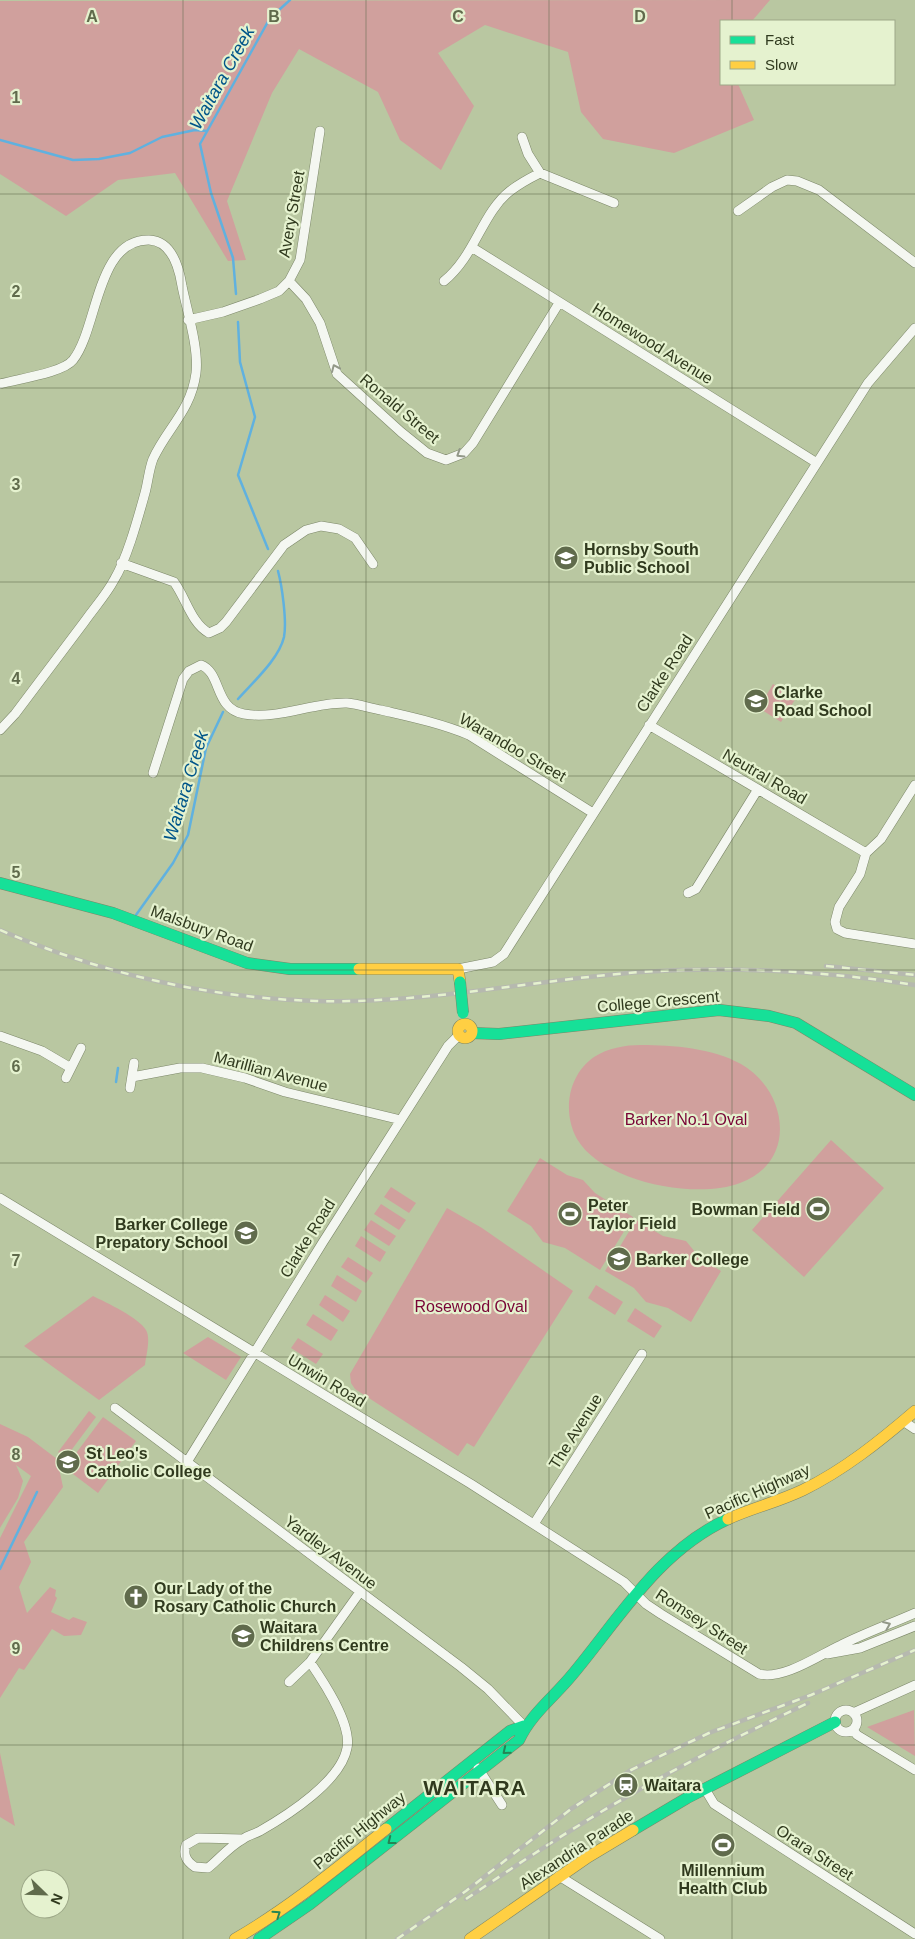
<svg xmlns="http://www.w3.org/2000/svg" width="915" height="1939" font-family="Helvetica,sans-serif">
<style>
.green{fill:#d0a09d}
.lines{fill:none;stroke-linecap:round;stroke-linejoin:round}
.stream{stroke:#60b1df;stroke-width:2.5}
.street-casing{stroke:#7c8769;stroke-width:10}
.fast-casing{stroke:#7c8769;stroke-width:12}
.slow-casing{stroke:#7c8769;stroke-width:12}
.street{stroke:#f4f7f1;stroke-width:9}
.fast{stroke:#16e098;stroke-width:11}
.slow{stroke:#ffcf43;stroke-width:11}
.rail-casing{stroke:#b6b9af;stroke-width:4.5}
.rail{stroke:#e5f2cf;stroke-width:2.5;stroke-dasharray:8;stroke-linecap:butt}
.fast-bridge-casing{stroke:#7c8769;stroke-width:12;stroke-linecap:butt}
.fast-bridge{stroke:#16e098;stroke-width:11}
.oneway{stroke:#929888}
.oneway2{stroke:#248555}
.grid{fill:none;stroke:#606b4c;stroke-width:1;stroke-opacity:0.55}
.labels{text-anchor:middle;stroke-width:4.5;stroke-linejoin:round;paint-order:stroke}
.street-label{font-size:16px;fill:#303a1e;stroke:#e5f2cf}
.poi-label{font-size:16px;font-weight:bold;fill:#303a1e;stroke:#e5f2cf;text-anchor:start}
.park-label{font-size:16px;fill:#790436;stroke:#e5f2cf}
.water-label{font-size:18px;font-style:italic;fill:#005589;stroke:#e5f2cf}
.district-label{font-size:21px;font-weight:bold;letter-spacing:1px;fill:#303a1e;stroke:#e5f2cf}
.grid-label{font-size:16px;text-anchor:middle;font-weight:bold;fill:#606b4c;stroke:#e5f2cf;stroke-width:4.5;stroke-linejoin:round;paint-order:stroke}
</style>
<rect width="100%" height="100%" fill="#b9c7a1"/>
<path class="green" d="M770,0L752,21H721V84H738L754,120L674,153L603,139L581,112L568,52L485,25L438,53L474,106L441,170L400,140L378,92L299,49L272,93L227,201L246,260L228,261L175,173L118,180L66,216L0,174V1Z
M773,684L796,698L781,722L759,708Z
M641,1045C673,1045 712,1048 741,1064C788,1091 798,1162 740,1183C696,1200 602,1182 577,1139C562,1112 568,1075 594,1057C608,1048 625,1045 641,1045Z
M831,1140L884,1188L804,1277L752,1230Z
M540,1158L567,1175L583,1180L595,1193L633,1217L600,1270L565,1248L543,1242L531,1226L507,1211Z
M391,1187L416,1203L409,1213L384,1197Z
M381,1204L406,1220L399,1230L374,1214Z
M447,1208L482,1228L573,1291L474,1447L467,1443L458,1456L355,1389L351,1383L350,1374Z
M371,1220L396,1236L389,1246L364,1230Z
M636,1220L663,1236L686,1241L700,1258L721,1271L691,1322L668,1308L646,1302L634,1288L605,1271Z
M361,1236L386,1252L380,1262L355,1246Z
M348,1257L373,1273L366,1283L341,1267Z
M337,1275L362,1291L356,1302L331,1286Z
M596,1285L623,1302L615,1315L588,1298Z
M325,1295L350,1311L343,1322L319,1305Z
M93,1296C107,1303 138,1317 146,1330C151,1339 146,1355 145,1365L99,1400L24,1346Z
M635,1308L662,1326L654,1338L627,1321Z
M313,1314L338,1330L331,1341L306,1325Z
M208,1337L241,1357L226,1380L183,1353Z
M298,1338L323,1354L316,1364L291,1348Z
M89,1411L96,1417L67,1456L64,1457L58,1452Z
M103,1417L136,1441L98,1493L65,1468Z
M0,1424L28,1437L57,1459L63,1487L24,1542L31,1562L19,1587L27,1613L50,1587L56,1590L55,1596L57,1598L51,1612L69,1620L73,1617L87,1622L81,1635L64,1636L52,1629L24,1670L19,1668L0,1698V1538L31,1476L16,1465L23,1481L18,1498L0,1528Z
M914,1710L915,1756L867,1727Z
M0,1753L15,1826L0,1817Z"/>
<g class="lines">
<path class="stream" d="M0,140L73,160L99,159L130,153L162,137L195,130L207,131
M236,294L233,258L211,193L200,144L270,18L290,0
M238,322L240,362L255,417L238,475L268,549
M238,699C253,682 279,659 284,637C287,621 282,586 278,571
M136,915L173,863L188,835L206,748L223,712
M116,1082L118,1068
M0,1569L37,1492"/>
<defs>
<path id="street" d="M522,137L528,154L540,173
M738,211L772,187L787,180L797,181L819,190L915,263
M473,248L817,463
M289,281L306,299L320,323L337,374L401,432L427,453L446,460L464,453L473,443L559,303
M444,281C475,256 482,213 510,191C519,184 530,178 540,173L614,203
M188,320L223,312L260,299L279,291L289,281L300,260L320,131
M0,384C16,379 63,373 73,360C98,329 96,239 149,240C172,241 179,267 182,286C187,311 199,348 196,373C191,411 167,428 153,459C149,469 148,482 145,493C138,518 127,559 114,580C106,595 94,608 85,621C62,652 38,683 15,714L0,730
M121,563L174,582C186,598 191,623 209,633L220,628L226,622L284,545L306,530L321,526L339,529L355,538L373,564
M649,725L866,853
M153,773L183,679L189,671L201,665C222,673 214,709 244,714C278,720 313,702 347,703C358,704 370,708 381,710C411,717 440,723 469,735L593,813
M915,785L881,839L866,853L860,874L839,907L835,922L837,929L845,933L915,944
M688,893L696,889L758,789
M458,969L493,962L504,954L868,383L915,328
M0,1036L42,1051L71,1068
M132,1077L180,1068H202L245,1078L285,1092L401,1120
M66,1078L81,1048
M130,1088L134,1063
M0,1198L471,1484L624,1582L646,1604L661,1614L759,1674C784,1680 819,1655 841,1645C865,1633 890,1624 915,1613
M115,1408L461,1667L488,1689L524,1726
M903,1421L915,1429
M187,1462L323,1242L448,1046L459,1035
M534,1524L642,1354
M827,1654L860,1648L915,1626
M289,1682L310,1662L360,1592
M835 1721a11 11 0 1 1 22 0a11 11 0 1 1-22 0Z
M853,1713L915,1685
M853,1730L857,1735L915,1770
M478,1768L502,1805
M705,1789L714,1804L915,1934
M242,1839L198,1838L186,1845C183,1855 186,1861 195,1867L208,1868C219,1859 230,1846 243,1839C248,1835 255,1834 260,1831C288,1815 341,1781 347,1748C352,1724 323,1681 310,1662
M559,1876L660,1939"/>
<path id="fast" d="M0,883L113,913L247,963L290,969H359
M472,1033L499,1034L719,1010L769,1016L796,1023L915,1095
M386,1829L510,1731L524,1726
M633,1830L687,1798L835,1722
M259,1939L310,1904L519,1740C531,1714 554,1697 572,1675C619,1619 658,1551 728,1519"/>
<path id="slow" d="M359,969H458L460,982
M458 1031a7 7 0 1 1 14 0a7 7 0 1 1-14 0Z
M728,1519C752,1508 778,1502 803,1490C844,1470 880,1441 915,1411
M235,1939C289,1908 337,1868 386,1829
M470,1939L588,1857L633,1830"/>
</defs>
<use href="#street" class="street-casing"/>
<use href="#fast" class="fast-casing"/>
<use href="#slow" class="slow-casing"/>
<use href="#street" class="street"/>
<use href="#fast" class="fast"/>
<use href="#slow" class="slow"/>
<defs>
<path id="rail" d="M0,930C100,973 207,998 316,1001C425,1004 533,980 641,972C733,966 824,971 915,985
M826,966L915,975
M466,1899C518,1864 569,1830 623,1799C683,1764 745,1733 808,1703
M397,1939L466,1891L571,1809L631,1770L709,1733L811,1695L915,1650"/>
</defs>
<use href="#rail" class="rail-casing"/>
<use href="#rail" class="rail"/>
<defs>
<path id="fast-bridge" d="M460,982L463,1013"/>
</defs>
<use href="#fast-bridge" class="fast-bridge-casing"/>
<use href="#fast-bridge" class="fast-bridge"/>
</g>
<defs><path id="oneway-chevron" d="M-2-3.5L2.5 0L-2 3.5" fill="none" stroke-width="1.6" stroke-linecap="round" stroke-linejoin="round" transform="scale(1.25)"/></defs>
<g class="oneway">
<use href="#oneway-chevron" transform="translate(335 368) rotate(-114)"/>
<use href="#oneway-chevron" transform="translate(460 454) rotate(148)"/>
<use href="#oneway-chevron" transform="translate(887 1625) rotate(-23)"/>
</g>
<g class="oneway2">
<use href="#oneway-chevron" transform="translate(506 1751) rotate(141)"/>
<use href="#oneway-chevron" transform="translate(391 1841) rotate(142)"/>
<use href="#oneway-chevron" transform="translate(277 1914) rotate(-35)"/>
</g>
<path class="grid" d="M183,0V1939M366,0V1939M549,0V1939M732,0V21M732,84V1939M0,194H915M0,388H915M0,582H915M0,776H915M0,970H915M0,1163H915M0,1357H915M0,1551H915M0,1745H915"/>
<defs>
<symbol id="school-disc" viewBox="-11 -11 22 22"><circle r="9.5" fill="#606b4c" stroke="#e5f2cf"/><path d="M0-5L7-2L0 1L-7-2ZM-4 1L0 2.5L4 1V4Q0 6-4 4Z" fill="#fff"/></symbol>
<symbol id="stadium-disc" viewBox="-11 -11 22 22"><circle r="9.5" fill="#606b4c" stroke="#e5f2cf"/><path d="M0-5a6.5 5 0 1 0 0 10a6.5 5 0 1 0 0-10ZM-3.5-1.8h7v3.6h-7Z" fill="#fff"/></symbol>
<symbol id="church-disc" viewBox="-11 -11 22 22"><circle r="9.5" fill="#606b4c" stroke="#e5f2cf"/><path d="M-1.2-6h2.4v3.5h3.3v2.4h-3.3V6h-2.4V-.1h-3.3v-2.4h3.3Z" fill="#fff"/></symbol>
<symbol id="station-disc" viewBox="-11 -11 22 22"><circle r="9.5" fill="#606b4c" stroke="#e5f2cf"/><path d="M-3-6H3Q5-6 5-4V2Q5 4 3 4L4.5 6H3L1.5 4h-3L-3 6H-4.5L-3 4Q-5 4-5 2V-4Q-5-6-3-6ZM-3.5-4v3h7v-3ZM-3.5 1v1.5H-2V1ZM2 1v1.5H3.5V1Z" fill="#fff"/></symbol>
</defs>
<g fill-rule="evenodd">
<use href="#school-disc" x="552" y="544" width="28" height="28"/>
<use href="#school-disc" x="742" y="687" width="28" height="28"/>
<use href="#stadium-disc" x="804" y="1195" width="28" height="28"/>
<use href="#stadium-disc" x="556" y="1200" width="28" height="28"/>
<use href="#school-disc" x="232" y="1219" width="28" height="28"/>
<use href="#school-disc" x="605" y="1245" width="28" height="28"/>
<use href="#school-disc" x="54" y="1448" width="28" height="28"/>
<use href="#church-disc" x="122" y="1583" width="28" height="28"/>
<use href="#school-disc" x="229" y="1622" width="28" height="28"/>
<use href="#station-disc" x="612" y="1771" width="28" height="28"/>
<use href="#stadium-disc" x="709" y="1831" width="28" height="28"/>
</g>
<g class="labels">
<g class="street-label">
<text transform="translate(291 214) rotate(-80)" y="6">Avery Street</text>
<text transform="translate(653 343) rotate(32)" y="6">Homewood Avenue</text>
<text transform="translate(400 408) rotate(40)" y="6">Ronald Street</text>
<text transform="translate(664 673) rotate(-57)" y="6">Clarke Road</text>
<text transform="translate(513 747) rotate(30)" y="6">Warandoo Street</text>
<text transform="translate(765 776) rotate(30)" y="6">Neutral Road</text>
<text transform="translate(202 928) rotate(20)" y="6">Malsbury Road</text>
<text transform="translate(658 1001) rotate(-5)" y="6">College Crescent</text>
<text transform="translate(271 1071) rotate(15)" y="6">Marillian Avenue</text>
<text transform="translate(307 1238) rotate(-58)" y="6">Clarke Road</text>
<text transform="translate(327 1380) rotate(31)" y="6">Unwin Road</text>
<text transform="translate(575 1431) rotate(-58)" y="6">The Avenue</text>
<text transform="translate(757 1491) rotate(-24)" y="6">Pacific Highway</text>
<text transform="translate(331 1552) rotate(37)" y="6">Yardley Avenue</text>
<text transform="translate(702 1621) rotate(33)" y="6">Romsey Street</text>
<text transform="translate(359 1830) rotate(-39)" y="6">Pacific Highway</text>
<text transform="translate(576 1849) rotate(-33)" y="6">Alexandria Parade</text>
<text transform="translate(815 1852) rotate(33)" y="6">Orara Street</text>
</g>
<g class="poi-label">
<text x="584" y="555">Hornsby South<tspan x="584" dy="18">Public School</tspan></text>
<text x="774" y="698">Clarke<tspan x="774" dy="18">Road School</tspan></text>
<text x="588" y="1211">Peter<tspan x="588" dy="18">Taylor Field</tspan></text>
<text x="800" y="1215" text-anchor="end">Bowman Field</text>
<text x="228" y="1230" text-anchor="end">Barker College<tspan x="228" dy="18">Prepatory School</tspan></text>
<text x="636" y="1265">Barker College</text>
<text x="86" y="1459">St Leo's<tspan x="86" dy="18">Catholic College</tspan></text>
<text x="154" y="1594">Our Lady of the<tspan x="154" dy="18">Rosary Catholic Church</tspan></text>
<text x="260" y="1633">Waitara<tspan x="260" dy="18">Childrens Centre</tspan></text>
<text x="644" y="1791">Waitara</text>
<text x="723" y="1876" text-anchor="middle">Millennium<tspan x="723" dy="18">Health Club</tspan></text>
</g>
<g class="park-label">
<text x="686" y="1125">Barker No.1 Oval</text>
<text x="471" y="1312">Rosewood Oval</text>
</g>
<g class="water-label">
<text transform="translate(222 78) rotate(-61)" y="6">Waitara Creek</text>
<text transform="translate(186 786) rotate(-73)" y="6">Waitara Creek</text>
</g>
<g class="district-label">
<text x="475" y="1795">WAITARA</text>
</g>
</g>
<g class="grid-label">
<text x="92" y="22">A</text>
<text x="274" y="22">B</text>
<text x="458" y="22">C</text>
<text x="640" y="22">D</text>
<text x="16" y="103">1</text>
<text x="16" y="297">2</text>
<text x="16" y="490">3</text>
<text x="16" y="684">4</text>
<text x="16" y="878">5</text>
<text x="16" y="1072">6</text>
<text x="16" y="1266">7</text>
<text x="16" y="1460">8</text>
<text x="16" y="1654">9</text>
</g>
<rect x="720" y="20" width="175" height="65" fill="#e5f2cf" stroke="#9da888"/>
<rect x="730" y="36" width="25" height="8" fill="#16e098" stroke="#9da888"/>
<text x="765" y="45" font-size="15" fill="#303a1e">Fast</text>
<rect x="730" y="61" width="25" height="8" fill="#ffcf43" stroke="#9da888"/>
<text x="765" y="70" font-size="15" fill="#303a1e">Slow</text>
<g transform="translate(45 1894) rotate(113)"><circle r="24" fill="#e5f2cf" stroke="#9da888"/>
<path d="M0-4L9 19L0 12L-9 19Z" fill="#606b4c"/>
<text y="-8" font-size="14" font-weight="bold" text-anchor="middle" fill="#303a1e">N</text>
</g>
</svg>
